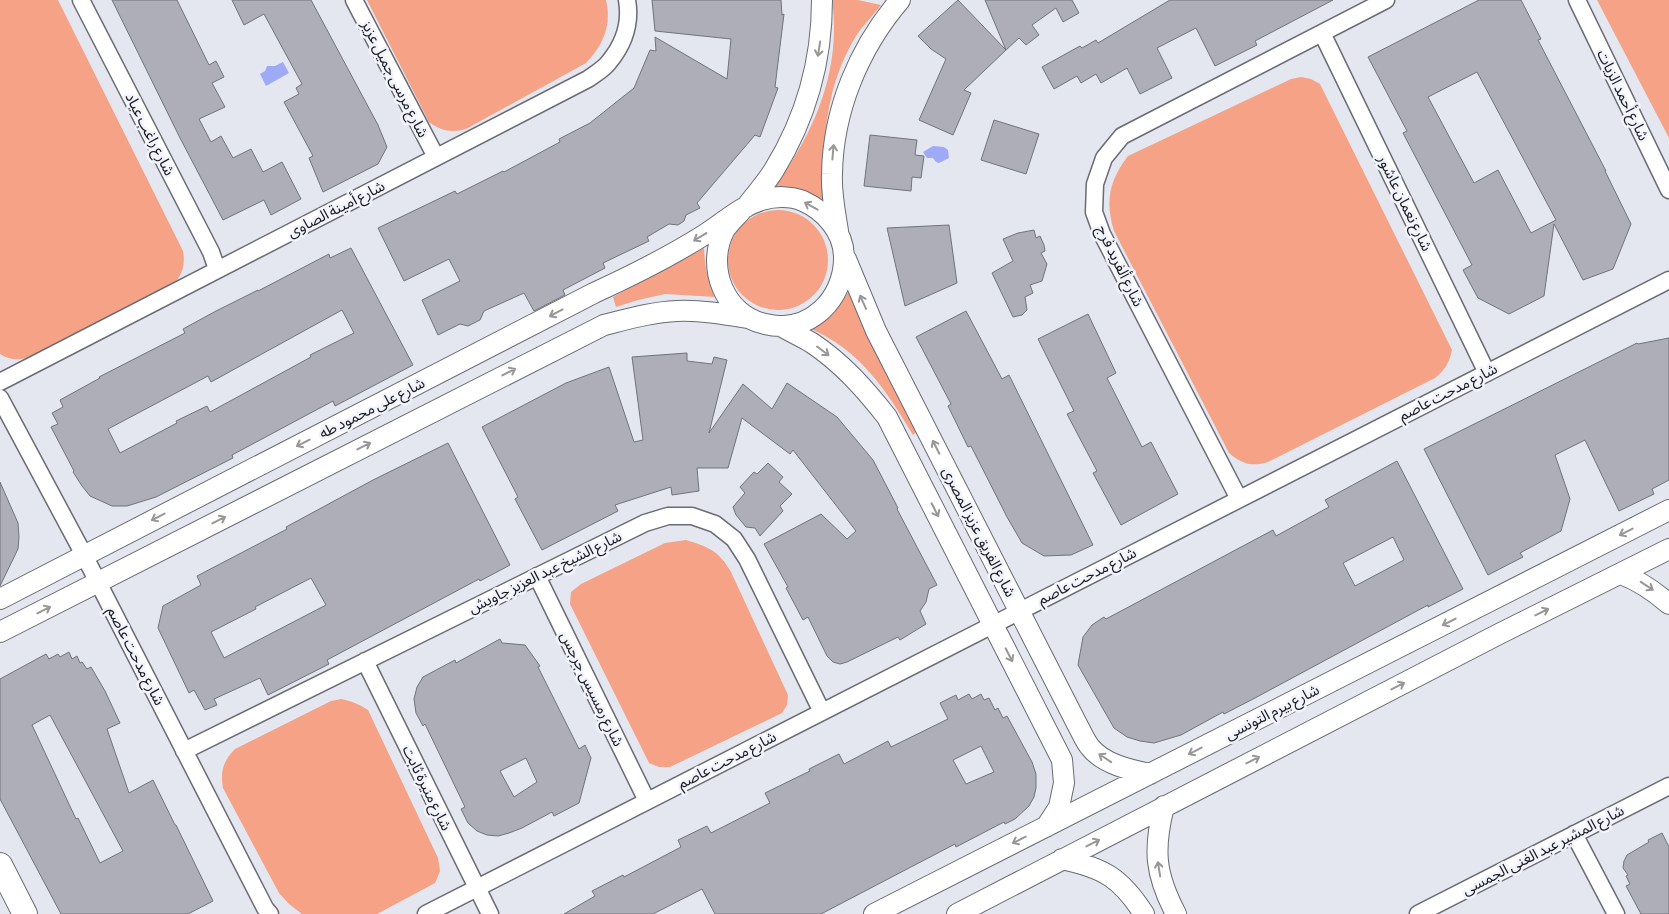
<svg xmlns="http://www.w3.org/2000/svg" width="1669" height="914" font-family="'Asap Condensed','Noto Sans Arabic',sans-serif">
<style>
.green{fill:#f5a286}
.water{fill:#9faaf6}
.building{fill:#adaeb7;stroke:#71737b;fill-rule:evenodd}
.lines{fill:none;stroke-linecap:round;stroke-linejoin:round}
.minor-casing{stroke:#6a6b73;stroke-width:19}
.tertiary-casing{stroke:#6a6b73;stroke-width:22}
.secondary-casing{stroke:#6a6b73;stroke-width:26}
.minor{stroke:#fff;stroke-width:16}
.tertiary{stroke:#fff;stroke-width:20}
.secondary{stroke:#fff;stroke-width:24}
.oneway{stroke:#979798}
.labels{text-anchor:middle;stroke-width:5;stroke-linejoin:round;paint-order:stroke}
.street-label{font-size:15px;fill:#18181b;stroke:#f2f4fd}
</style>
<rect width="100%" height="100%" fill="#e5e7f0"/>
<path class="green" d="M0,0H58L183,251C186,267 181,279 168,289L28,358C18,360 9,360 0,354Z
M367,0H606C612,25 603,45 586,63L466,129C452,133 441,131 429,122Z
M832,0H858L881,5C872,17 860,28 853,41C823,94 824,144 823,203L772,189C814,136 842,69 832,0Z
M1597,0H1669V138Z
M1301,77L1311,79L1320,84L1452,350C1449,363 1445,370 1435,378L1268,462C1252,467 1242,464 1229,453L1114,231C1105,201 1109,181 1128,156L1291,79Z
M728 260a50 50 0 1 1 100 0a50 50 0 1 1-100 0Z
M704,248C705,267 707,279 715,297L665,294L638,300L616,307L613,297Z
M850,290L919,430L913,435C886,390 861,351 811,329L832,313Z
M686,540C709,547 719,551 731,572L788,695L787,705L782,713L670,767H659L649,763L570,604L571,592L581,584L665,543Z
M341,699C351,701 359,704 368,710L438,858L440,871L435,883L377,914H302L289,904L279,893L223,788C220,772 223,761 235,749L331,701Z"/>
<path class="water" d="M283,62L289,73L266,86L260,74L265,71L267,66H275Z
M933,146L944,147L948,150L949,158L939,163L936,162L933,158H927L923,152Z"/>
<path class="building" d="M112,0H177L209,65L216,61L224,77L212,83L225,107L199,119L211,142L221,136L233,158L251,149L263,172L282,162L301,199L271,215L264,200L223,220L180,138Z
M232,0H311L378,125L387,147L378,164L323,192L309,158L313,156L284,102L299,94L296,88L302,84L264,14L244,25Z
M652,0H781L782,15L784,14L775,87L778,88L760,137L755,135L697,203L700,208L686,215L684,221L678,225L669,224L647,237L649,241L603,263L605,268L563,290L565,295L534,311L524,293L484,311L480,320L468,326L460,324L438,335L422,300L460,281L449,259L404,281L378,228L455,191L457,194L503,171L504,172L560,142L559,139L590,123L634,88L650,50L656,51L655,37L727,79L731,39L655,31Z
M958,0L1006,50L964,90L971,93L953,135L919,120L946,59L931,49L918,36Z
M985,0H1072L1079,13L1063,22L1056,8L1032,25L1039,35L1026,45L1019,38L1006,50Z
M1170,0H1333L1255,41L1257,45L1215,66L1196,28L1157,48L1172,78L1140,94L1127,68L1101,83L1096,74L1081,83L1077,76L1054,89L1042,67L1080,46L1082,48L1096,40L1098,43Z
M1479,0H1521L1541,39L1538,40L1606,171H1605L1631,224L1613,269L1583,280L1554,224L1544,296L1509,314L1478,298L1463,270L1472,265L1403,133L1407,131L1368,57ZM1477,72L1556,220L1531,233L1498,170L1474,183L1428,97Z
M994,120L1039,134L1026,174L981,160Z
M870,135L917,140L915,155L924,156L921,178L912,177L911,191L864,186Z
M949,225L957,283L905,306L887,228Z
M1034,230L1036,238L1040,236L1044,245L1045,251L1041,253L1047,264L1042,281L1030,285L1033,293L1025,297L1027,310L1022,315L1013,317L992,273L1013,261L1003,239L1018,233Z
M351,248L413,365L335,406L333,401L232,455L233,458L156,497L127,506H112L90,496L82,486L73,472L74,471L51,427L58,424L52,413L63,407L60,400L100,378L99,377L185,333L183,329L216,311L258,290V291L329,254L330,258ZM342,310L354,333L310,355L311,357L210,412L207,406L176,421L177,423L120,453L108,429L208,376L211,382Z
M966,311L1002,379L1009,375L1093,545L1071,555L1044,556L1022,543L1007,517L971,446L968,447L948,406L951,404L916,337Z
M1088,314L1116,373L1107,378L1142,447L1151,442L1178,494L1121,525L1093,473L1097,471L1067,414L1074,411L1038,339Z
M1669,338V480L1652,489L1654,494L1619,511L1585,440L1555,455L1570,499L1561,531L1520,553L1523,557L1488,575L1424,449L1637,343L1638,344Z
M687,353V361L712,364L714,357L727,360L709,433L743,384L772,409L787,383L837,417L873,460L898,508L897,509L937,585L929,589L926,602L920,611L926,624L900,640L898,637L847,662L840,664L833,662L827,656L808,617L803,620L786,588L788,587L764,544L821,514L847,539L856,531L793,450L790,454L742,418L728,468H697L699,491L672,495L671,487L615,505L618,511L542,550L515,499L518,497L482,427L566,383L609,367L634,442L643,440L632,357Z
M448,443L510,565L480,581L479,579L327,660L329,664L268,695L260,678L214,699L217,705L205,710L194,690L189,693L158,628L163,606L201,585L197,576L287,529L286,527L373,480ZM311,578L326,605L224,658L211,632L256,609L255,607Z
M1397,461L1463,589L1428,607V605L1255,698L1224,714L1223,712L1181,735L1154,743L1140,741L1127,737L1114,728L1078,665L1083,637L1092,625L1104,617L1106,619L1273,530L1276,536L1329,507L1325,500ZM1393,537L1404,560L1355,586L1343,563Z
M768,463L783,477L779,482L792,494L780,506L783,511L760,536L755,528L746,527L736,515L733,507L745,493L740,487L754,472L757,474Z
M0,482L18,523L19,537L18,549L0,586Z
M500,639L502,643L525,645L540,666L538,667L579,749L585,745L591,758L579,803L554,816L552,812L522,828L509,833L498,836L487,835L477,831L468,823L461,809L465,807L425,724L423,726L416,713L414,699L417,687L423,677L455,660L456,663ZM526,758L537,782L514,797L500,771Z
M69,652L72,659L77,656L80,663L82,662L87,669L91,667L105,691L120,723L107,729L129,793L153,780L175,825H176L213,901L188,914H61L0,799V679L46,654L49,659L58,654L60,657ZM50,715L123,851L100,863L78,818L76,819L32,725Z
M969,694L972,699L981,694L984,700L989,698L995,710L998,708L1003,718L1007,716L1032,762L1036,774V788L1034,797L1029,806L1015,819L1005,824L1004,822L956,847L955,844L821,914H715L702,889L653,914H564L595,896L592,891L623,875L624,877L681,847L678,840L707,826L711,833L770,803L765,793L810,771L809,769L839,754L844,764L888,741L891,747L948,719L940,703L956,695L958,700ZM981,746L994,772L966,784L953,760Z
M1662,833L1669,847V914H1641L1626,886L1630,884L1626,876L1628,875L1623,868L1624,861L1627,855L1649,842L1648,840Z"/>
<g class="lines">
<defs>
<path id="minor" d="M81,0L211,252L217,269
M354,0L436,157
M1577,0L1669,190
M1322,33L1487,373
M0,382L588,79C595,74 604,69 609,62C624,44 631,23 627,0
M0,398L84,555L265,908L270,914
M1239,499L1102,234L1094,212L1095,184L1104,158L1122,136L1386,0
M537,576L647,801
M365,661L490,914
M184,751L645,523L668,516H692L715,524L734,539L747,559L822,712
M1574,834L1616,914
M426,914L1669,280
M1418,914L1669,786"/>
<path id="tertiary" d="M746,207C755,195 766,183 774,170C806,118 822,61 822,0
M838,231C835,212 831,193 832,174C833,110 859,48 900,0
M846,259L876,331L1078,726C1082,733 1085,741 1090,747C1103,764 1130,770 1150,774
M781,326C791,332 802,337 812,343C842,363 865,389 887,417L1062,760L1064,783L1059,807L1046,827
M1621,574C1640,581 1654,591 1669,604
M0,599L594,293C631,276 669,257 704,235C723,223 741,206 762,200C775,196 791,196 803,201C825,211 843,231 844,256C845,299 809,335 765,324C724,315 706,267 724,231C728,224 736,217 741,211
M0,632L604,325C628,319 652,312 677,311C701,310 724,314 748,318
M1164,806C1153,850 1155,874 1176,914
M1062,859C1104,868 1121,878 1144,914
M874,914L1669,510
M957,914L1499,634L1669,549"/>
<path id="secondary" d="M0,865L25,914"/>
</defs>
<use href="#minor" class="minor-casing"/>
<use href="#tertiary" class="tertiary-casing"/>
<use href="#secondary" class="secondary-casing"/>
<use href="#minor" class="minor"/>
<use href="#tertiary" class="tertiary"/>
<use href="#secondary" class="secondary"/>
</g>
<defs><path id="oneway-shaft" d="M-6 0H5M1.5-3L5.5 0L1.5 3" fill="none" stroke-width="1.6" stroke-linecap="round" stroke-linejoin="round" transform="scale(1.25)"/></defs>
<g class="oneway">
<use href="#oneway-shaft" transform="translate(819 49) rotate(99)"/>
<use href="#oneway-shaft" transform="translate(833 152) rotate(-85)"/>
<use href="#oneway-shaft" transform="translate(811 206) rotate(-151)"/>
<use href="#oneway-shaft" transform="translate(700 237) rotate(149)"/>
<use href="#oneway-shaft" transform="translate(863 302) rotate(-114)"/>
<use href="#oneway-shaft" transform="translate(556 313) rotate(152)"/>
<use href="#oneway-shaft" transform="translate(823 351) rotate(37)"/>
<use href="#oneway-shaft" transform="translate(509 372) rotate(-27)"/>
<use href="#oneway-shaft" transform="translate(303 443) rotate(153)"/>
<use href="#oneway-shaft" transform="translate(364 446) rotate(-27)"/>
<use href="#oneway-shaft" transform="translate(936 447) rotate(-117)"/>
<use href="#oneway-shaft" transform="translate(935 510) rotate(63)"/>
<use href="#oneway-shaft" transform="translate(158 517) rotate(153)"/>
<use href="#oneway-shaft" transform="translate(219 520) rotate(-27)"/>
<use href="#oneway-shaft" transform="translate(1626 532) rotate(153)"/>
<use href="#oneway-shaft" transform="translate(1647 586) rotate(33)"/>
<use href="#oneway-shaft" transform="translate(44 610) rotate(-27)"/>
<use href="#oneway-shaft" transform="translate(1542 612) rotate(-26)"/>
<use href="#oneway-shaft" transform="translate(1449 622) rotate(153)"/>
<use href="#oneway-shaft" transform="translate(1009 655) rotate(63)"/>
<use href="#oneway-shaft" transform="translate(1398 686) rotate(-27)"/>
<use href="#oneway-shaft" transform="translate(1195 751) rotate(153)"/>
<use href="#oneway-shaft" transform="translate(1105 758) rotate(-146)"/>
<use href="#oneway-shaft" transform="translate(1253 760) rotate(-27)"/>
<use href="#oneway-shaft" transform="translate(1019 840) rotate(153)"/>
<use href="#oneway-shaft" transform="translate(1093 843) rotate(-27)"/>
<use href="#oneway-shaft" transform="translate(1159 869) rotate(-99)"/>
</g>
<g class="labels">
<g class="street-label">
<text transform="translate(395 79) rotate(63)" y="5">شارع مرسى جميل عزيز</text>
<text transform="translate(1623 95) rotate(64)" y="5">شارع أحمد الزيات</text>
<text transform="translate(150 134) rotate(63)" y="5">شارع راغب عياد</text>
<text transform="translate(1405 203) rotate(64)" y="5">شارع نعمان عاشور</text>
<text transform="translate(336 209) rotate(-27)" y="5">شارع أمينة الصاوى</text>
<text transform="translate(1120 266) rotate(64)" y="5">شارع ألفريد فرج</text>
<text transform="translate(1448 392) rotate(-27)" y="5">شارع مدحت عاصم</text>
<text transform="translate(372 408) rotate(-27)" y="5">شارع على محمود طه</text>
<text transform="translate(979 532) rotate(63)" y="5">شارع الفريق عزيز المصرى</text>
<text transform="translate(545 572) rotate(-26)" y="5">شارع الشيخ عبد العزيز جاويش</text>
<text transform="translate(1087 576) rotate(-27)" y="5">شارع مدحت عاصم</text>
<text transform="translate(136 656) rotate(63)" y="5">شارع مدحت عاصم</text>
<text transform="translate(592 689) rotate(64)" y="5">شارع رمسيس جرجس</text>
<text transform="translate(1272 712) rotate(-27)" y="5">شارع بيرم التونسى</text>
<text transform="translate(727 760) rotate(-27)" y="5">شارع مدحت عاصم</text>
<text transform="translate(427 788) rotate(64)" y="5">شارع منيرة ثابت</text>
<text transform="translate(1543 850) rotate(-27)" y="5">شارع المشير عبد الغنى الجمسى</text>
</g>
</g>
</svg>
